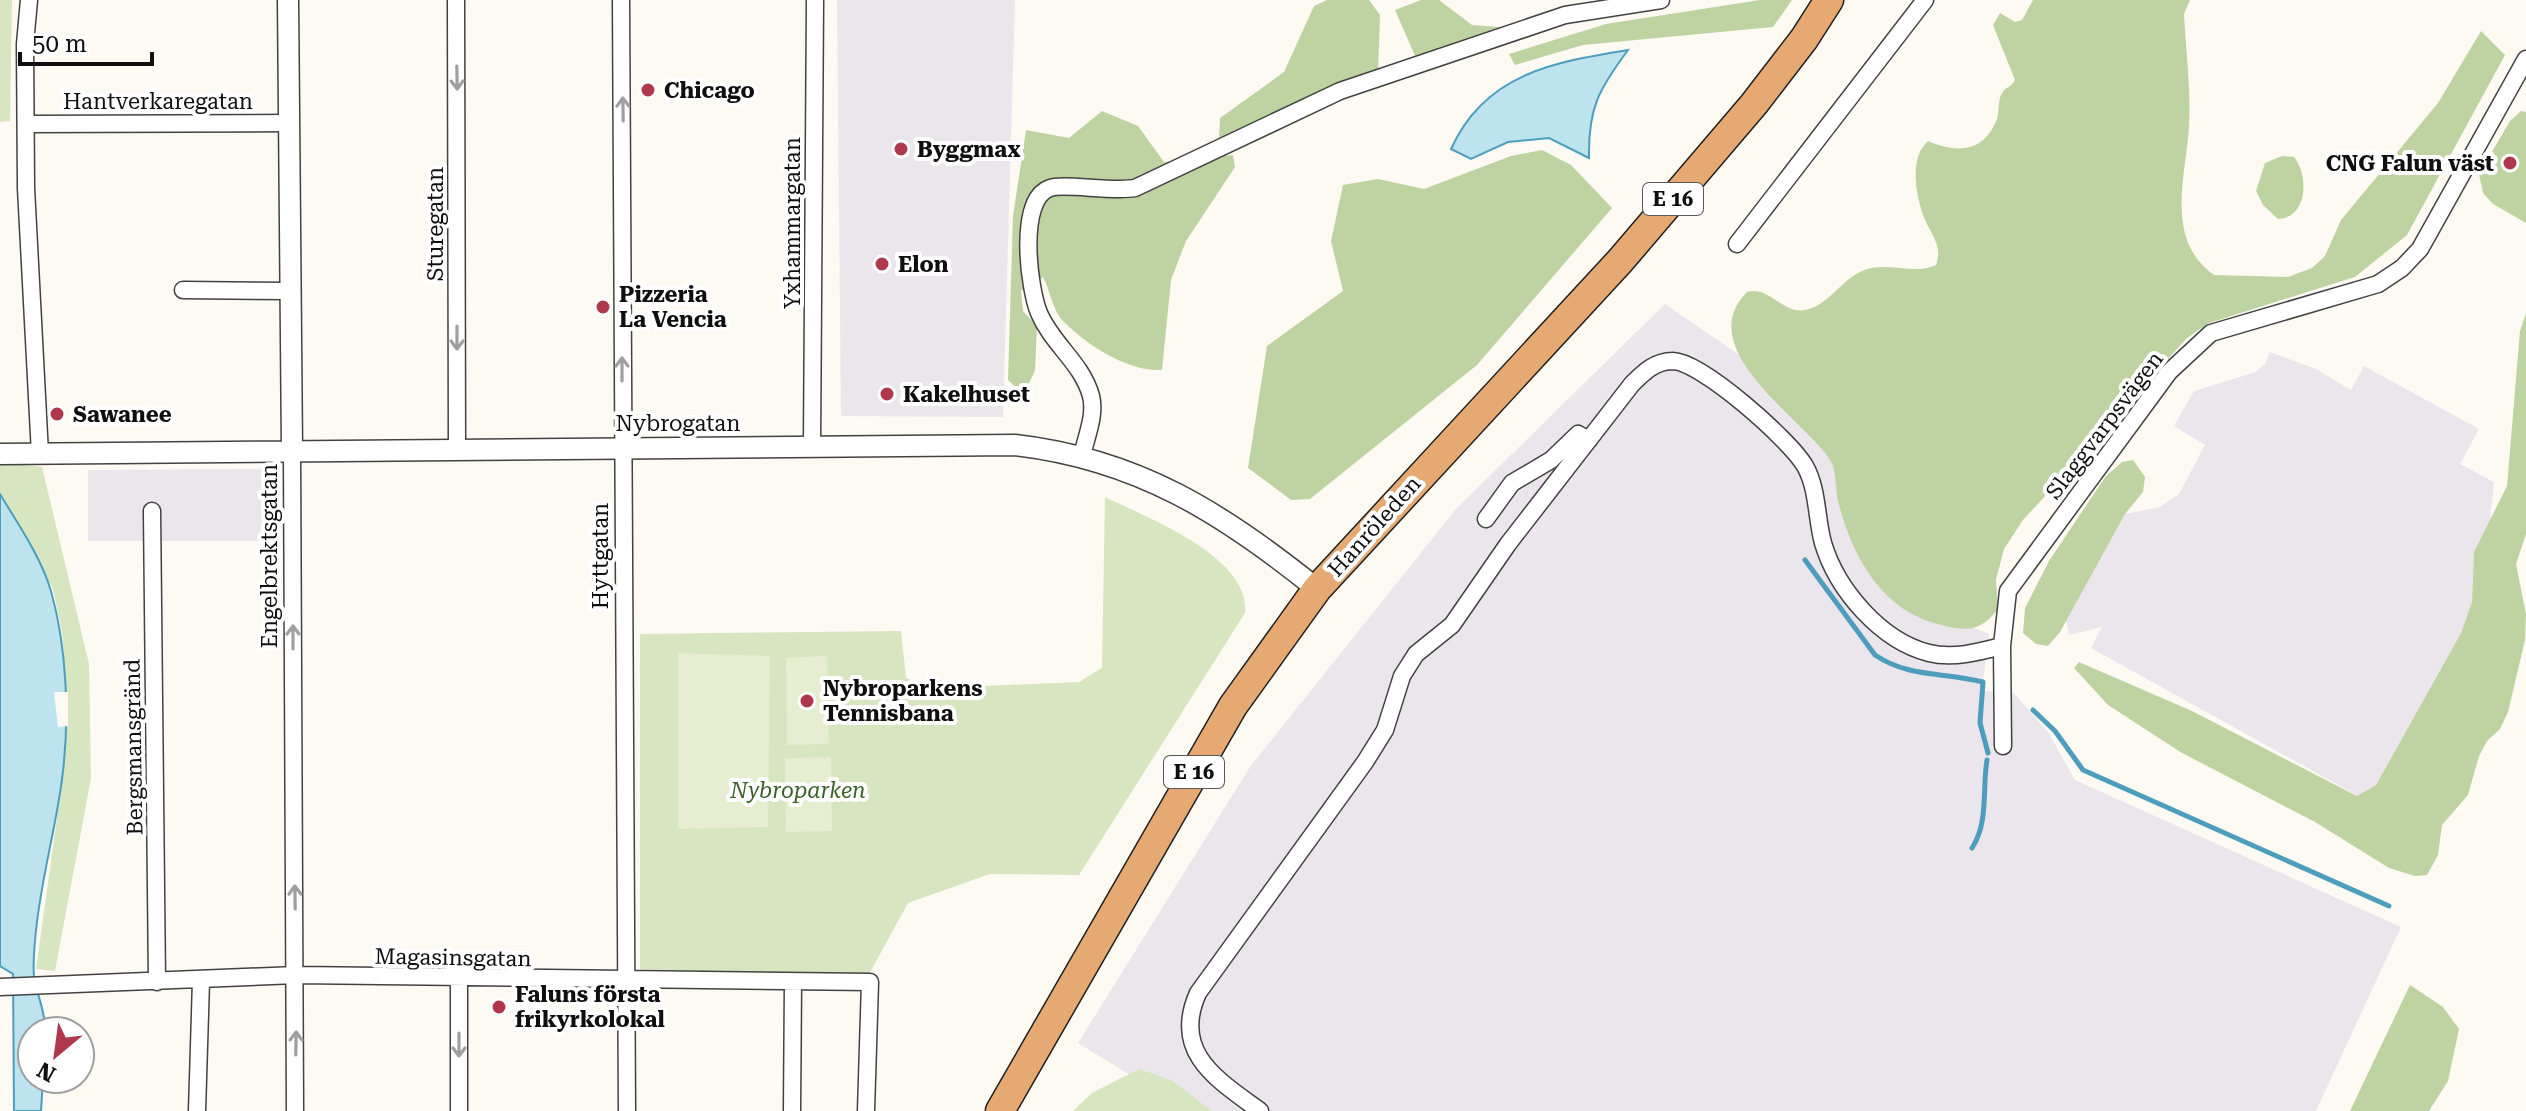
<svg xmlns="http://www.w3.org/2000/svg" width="2526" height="1111" font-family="'Roboto Serif',serif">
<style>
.industrial{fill:#ebe5ec}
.green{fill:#d7e5c0}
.forest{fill:#bed3a1}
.pitch{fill:#e7edd1}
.water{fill:#bde3ef;stroke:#4d9ebd;stroke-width:2}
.pier{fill:#fdfaf3}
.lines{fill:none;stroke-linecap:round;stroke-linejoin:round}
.stream{stroke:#4d9ebd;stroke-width:5}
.minor-casing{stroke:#424242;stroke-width:19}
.tertiary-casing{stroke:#424242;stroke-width:23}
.trunk-casing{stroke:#202020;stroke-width:31}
.minor{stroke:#fff;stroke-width:16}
.tertiary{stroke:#fff;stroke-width:20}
.trunk{stroke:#e6a972;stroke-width:28}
.oneway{stroke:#9f9f9f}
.poi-dot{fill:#af384c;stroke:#fff;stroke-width:3}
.labels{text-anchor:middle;stroke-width:8;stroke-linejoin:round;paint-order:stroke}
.shield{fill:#fff;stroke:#575757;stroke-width:2}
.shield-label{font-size:20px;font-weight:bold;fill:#0f0f0f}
.poi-label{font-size:22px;font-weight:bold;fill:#0f0f0f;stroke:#fff;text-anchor:start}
.street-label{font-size:22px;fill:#0f0f0f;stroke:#fff}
.park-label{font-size:22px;font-style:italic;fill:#3a6027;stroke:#fff}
</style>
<rect width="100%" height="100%" fill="#fdfaf3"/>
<path class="industrial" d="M837,0H1015L1003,417L841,416Z
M1665,304L1748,361L1829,450L1856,547L1902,598L1989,634L1982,691L2013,692L2048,732L2075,780L2401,927L2316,1111H1189L1078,1043L1250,767L1321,678L1455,510Z
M2270,352L2316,369L2351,390L2364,366L2479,429L2460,464L2494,482L2490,523L2474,552L2472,602L2461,633L2376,785L2358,796L2091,648L2102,627L2069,635L2066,620L2125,514L2160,507L2179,494L2205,445L2174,426L2194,391L2256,372L2265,364Z
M279,469V541H88V470Z"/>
<path class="green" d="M0,0H12L10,121L0,122Z
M0,462L42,467L89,664L91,778L55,971L36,969L63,775L66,686L62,633L53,589L0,491Z
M1105,497C1148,518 1251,557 1245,613L1079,875L990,874L908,903L868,976L640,969V634L901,631L906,678L935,688L1079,682L1102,668Z
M1139,1069L1171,1080L1212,1111H1073L1092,1093Z"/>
<path class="forest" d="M1327,0H1369L1380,15L1378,74L1219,139L1220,118L1284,72L1314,6Z
M1421,0H1439L1472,25L1501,27L1416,58L1395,10Z
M1760,0H1792L1773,27L1583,45L1515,65L1509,54L1606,24Z
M2033,0H2190L2184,14C2186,51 2191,89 2189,126C2186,176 2164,240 2214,275L2288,277L2312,268L2325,256L2341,220L2438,103L2481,31L2505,55L2407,235L2355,277L2209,323L2187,338L2134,396L2083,469L2048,493L2023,520L2004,549L1996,580L1998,609C1981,631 1967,632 1941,625C1881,611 1852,556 1838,501C1835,489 1837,470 1830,460C1805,420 1690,349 1747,292C1769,285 1782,314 1805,310C1828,306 1841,280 1862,271C1887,260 1912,276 1936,265C1944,244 1928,232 1922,212C1915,190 1910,157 1928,141C1959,154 1984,152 1997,119C1999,112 1998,99 2002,93C2005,87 2012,87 2015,80L1993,25L2000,13L2015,22L2022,20Z
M1102,111L1138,126L1164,162L1233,155L1235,167L1186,241L1171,280L1162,370C1129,372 1088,346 1064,322C1053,312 1050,290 1043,277L1021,291L1023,311L1037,326L1035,370L1024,395L1008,380L1013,216L1026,130L1069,138Z
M2521,111L2526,112V223L2493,204L2483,193L2479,174L2510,121Z
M1542,150L1571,165L1612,208L1477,365L1310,499L1291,500L1248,468L1267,346L1343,291L1331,241L1343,185L1378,179L1424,189L1511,156Z
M2282,156L2294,157C2309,175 2308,218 2278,219L2263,205L2256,191L2265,163Z
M2526,313V534L2516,564L2526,614L2525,640L2508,712L2500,729L2487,741L2479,756L2468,795L2442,825L2438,855L2427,875L2415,876L2389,868L2315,822L2182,753L2108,705L2074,668L2079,662L2192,711L2357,796L2376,785L2461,633L2472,602L2474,552L2507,486L2520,331Z
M2133,460L2145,477L2143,492L2125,514L2060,632L2048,646L2036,644L2023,633L2025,608L2049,561L2106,476L2122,462Z
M2410,985L2443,1007L2459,1029L2448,1081L2429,1111H2350Z"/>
<path class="pitch" d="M678,653L770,656L768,827L678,829Z
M827,656L829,744L787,745L786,658Z
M831,757L832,831L786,832L785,758Z"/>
<path class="water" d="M1628,50C1599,89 1588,108 1589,158L1549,138L1508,142L1471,159L1451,149C1485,73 1555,62 1628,50Z
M0,494C18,524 41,557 51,591C67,648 70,720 62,779C55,834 39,886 35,941C34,952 33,966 34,977C37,996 46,1012 45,1031H32V1079H43L41,1111H14L13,974L0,966Z"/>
<path class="pier" d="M54,692H68V726L58,727Z"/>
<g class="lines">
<path class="stream" d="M1805,560L1875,655C1909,678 1945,672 1983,682L1980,723L1988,753
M2033,710L2055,731L2083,770L2389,906
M1972,848C1989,822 1982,789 1987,760"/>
<defs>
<path id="minor" d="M29,0L25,44L26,188L40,454
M456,0L457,449
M621,0L627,1111
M27,124L289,123
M1737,244L1925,0
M183,290L291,291
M812,446L815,0
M292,451L295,1111
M1082,456C1086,437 1096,415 1091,396C1082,363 1052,344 1039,313C1029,289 1017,199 1050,188C1063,183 1112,192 1135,188L1340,91L1565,15L1661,0
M152,511L157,982
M1486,519L1512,483L1551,460L1578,434L1589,440
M2003,746L2002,646L2008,591L2169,372L2211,333L2378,284L2402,268L2420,249L2526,59
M459,979V1111
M0,987L296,975L870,982L866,1111
M197,1111L201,981
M792,1111L793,982
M1260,1111C1218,1080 1171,1053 1198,993L1365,762L1385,730L1402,676L1416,654L1452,625L1508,544L1632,384C1644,372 1655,361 1673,361C1702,362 1790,440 1805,466C1818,489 1816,517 1823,543C1837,590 1881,641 1929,653C1953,659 1979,652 2002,646"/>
<path id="tertiary" d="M288,0L292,451
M0,454L1015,445C1137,459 1223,513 1317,589"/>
<path id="trunk" d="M1000,1111L1233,706L1317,589L1620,261L1754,104L1804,39L1829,0"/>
</defs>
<use href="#minor" class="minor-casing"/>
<use href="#tertiary" class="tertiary-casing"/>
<use href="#trunk" class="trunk-casing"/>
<use href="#minor" class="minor"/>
<use href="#tertiary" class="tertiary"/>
<use href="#trunk" class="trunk"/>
</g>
<defs><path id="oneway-shaft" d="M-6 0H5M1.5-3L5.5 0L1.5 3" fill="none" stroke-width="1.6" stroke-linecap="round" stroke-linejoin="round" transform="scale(2)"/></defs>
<g class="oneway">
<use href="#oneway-shaft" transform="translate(457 78) rotate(89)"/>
<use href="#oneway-shaft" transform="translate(623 109) rotate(-91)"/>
<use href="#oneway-shaft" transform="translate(457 338) rotate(90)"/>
<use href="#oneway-shaft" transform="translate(622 369) rotate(-90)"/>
<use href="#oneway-shaft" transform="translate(293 637) rotate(-90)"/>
<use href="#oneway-shaft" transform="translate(295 897) rotate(-91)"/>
<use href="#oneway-shaft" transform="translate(296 1043) rotate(-89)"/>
<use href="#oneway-shaft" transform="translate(459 1045) rotate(90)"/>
</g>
<g class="poi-dot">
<circle cx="648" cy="90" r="8"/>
<circle cx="901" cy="149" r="8"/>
<circle cx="2510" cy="163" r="8"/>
<circle cx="882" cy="264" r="8"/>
<circle cx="603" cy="307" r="8"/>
<circle cx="887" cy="394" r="8"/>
<circle cx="57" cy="414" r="8"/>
<circle cx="807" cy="701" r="8"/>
<circle cx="499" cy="1007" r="8"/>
</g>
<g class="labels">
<g class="shield">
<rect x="1643" y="183" width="60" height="32" rx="6"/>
<rect x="1164" y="756" width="60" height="32" rx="6"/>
</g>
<g class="shield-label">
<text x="1673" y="206">E 16</text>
<text x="1194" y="779">E 16</text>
</g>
<g class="poi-label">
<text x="664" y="98">Chicago</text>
<text x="917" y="157">Byggmax</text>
<text x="2494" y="171" text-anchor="end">CNG Falun väst</text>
<text x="898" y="272">Elon</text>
<text x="619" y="302">Pizzeria<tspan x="619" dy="25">La Vencia</tspan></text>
<text x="903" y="402">Kakelhuset</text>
<text x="73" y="422">Sawanee</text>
<text x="823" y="696">Nybroparkens<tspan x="823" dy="25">Tennisbana</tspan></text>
<text x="515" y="1002">Faluns första<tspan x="515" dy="25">frikyrkolokal</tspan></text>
</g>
<g class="street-label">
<text x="158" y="109">Hantverkaregatan</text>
<text transform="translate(792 223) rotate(-90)" y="8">Yxhammargatan</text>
<text transform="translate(435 224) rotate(-90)" y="8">Sturegatan</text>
<text x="678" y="431">Nybrogatan</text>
<text transform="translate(2104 425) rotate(-53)" y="8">Slaggvarpsvägen</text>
<text transform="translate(1374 526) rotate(-48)" y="8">Hanröleden</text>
<text transform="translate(269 556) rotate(-90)" y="8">Engelbrektsgatan</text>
<text transform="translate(600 556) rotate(-90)" y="8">Hyttgatan</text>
<text transform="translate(133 747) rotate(-91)" y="8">Bergsmansgränd</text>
<text transform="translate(453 957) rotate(1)" y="8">Magasinsgatan</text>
</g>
<g class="park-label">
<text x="798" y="798">Nybroparken</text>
</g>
</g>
<g transform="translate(56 1055) rotate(209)"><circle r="38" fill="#ffffff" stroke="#9f9f9f" stroke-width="2"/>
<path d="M0-6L14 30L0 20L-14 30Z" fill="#af384c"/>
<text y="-12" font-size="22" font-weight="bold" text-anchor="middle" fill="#0f0f0f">N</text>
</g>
<path d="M20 52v12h132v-12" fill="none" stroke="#0f0f0f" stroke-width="4"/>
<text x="32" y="52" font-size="24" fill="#0f0f0f" stroke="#ffffff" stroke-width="6" paint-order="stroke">50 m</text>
</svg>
